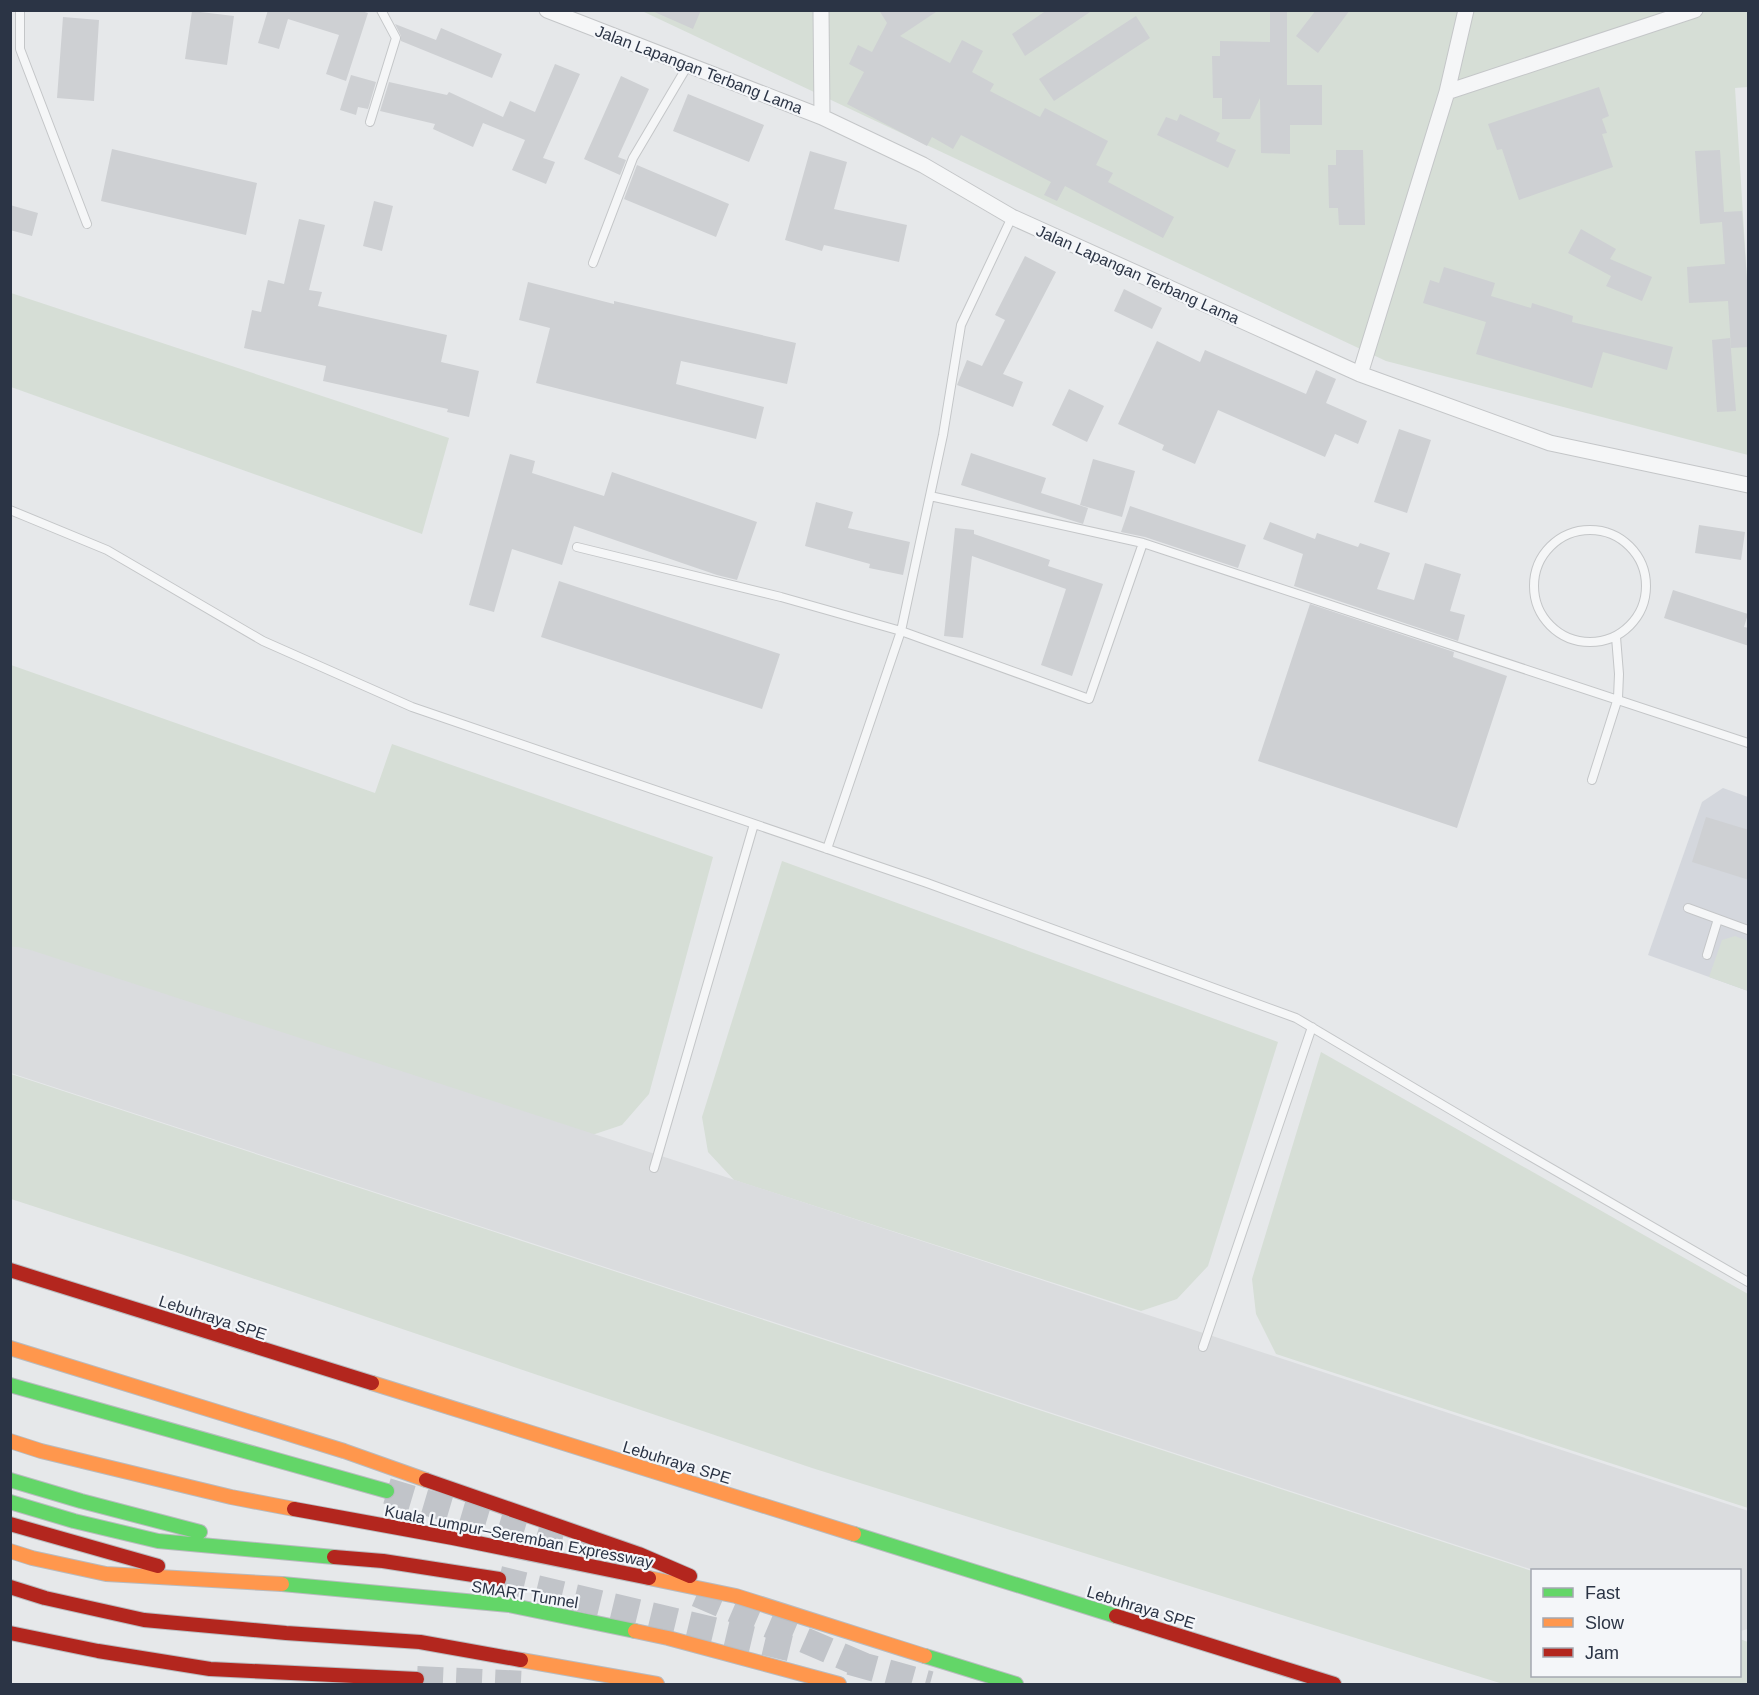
<svg xmlns="http://www.w3.org/2000/svg" width="1759" height="1695" font-family="Arial,sans-serif">
<style>
.built{fill:#d4d7dd}
.green{fill:#d6ded6}
.lines{fill:none;stroke-linecap:round;stroke-linejoin:round}
.runway{stroke:#dadcde;stroke-width:123}
.building{fill:#ced0d3}
.highway-tunnel{stroke:#c1c4c9;stroke-width:26;stroke-dasharray:26 13;stroke-linecap:butt}
.lane-casing{stroke:#c4c6c8;stroke-width:10}
.street-casing{stroke:#c4c6c8;stroke-width:17}
.fast-casing{stroke:#b8bbbf;stroke-width:16}
.slow-casing{stroke:#b8bbbf;stroke-width:16}
.jam-casing{stroke:#b8bbbf;stroke-width:16}
.lane{stroke:#f5f6f7;stroke-width:8}
.street{stroke:#f5f6f7;stroke-width:15}
.fast{stroke:#63d668;stroke-width:14}
.slow{stroke:#ff974d;stroke-width:14}
.jam{stroke:#b3261e;stroke-width:14}
.labels{text-anchor:middle;stroke-width:4.5;stroke-linejoin:round;paint-order:stroke}
.street-label{font-size:16px;fill:#2b3445;stroke:#f4f6f9}
</style>
<rect width="100%" height="100%" fill="#e6e8ea"/>
<path class="built" d="M1723,788L1748,797V991L1648,955L1702,802Z"/>
<path class="green" d="M642,11H1748V87L1735,88L1748,294V455L1386,361Z
M11,293L449,438L422,534L11,387Z
M11,665L375,793L392,744L713,857L649,1094L622,1125L586,1137L11,949Z
M782,861L1278,1042L1208,1266L1177,1299L1141,1311L734,1180L708,1152L702,1117Z
M1735,936L1748,941V991L1709,977L1722,940Z
M1321,1052L1748,1294V1508L1276,1354L1256,1314L1252,1279Z
M11,1074L1532,1571V1676H1740V1639L1748,1642V1684H1503L812,1468L181,1254L11,1199Z"/>
<g class="lines">
<path class="runway" d="M10,1008L1731,1570"/>
</g>
<path class="building" d="M268,10H358L368,13L346,81L326,74L339,35L288,19L279,49L258,43Z
M650,10H701L693,29Z
M879,10H939L900,36L950,63L962,40L983,51L972,72L994,84L990,91L1040,117L1045,108L1108,141L1096,165L1113,173L1108,182L1174,217L1163,238L1065,186L1057,201L1044,195L1051,182L961,135L953,149L932,137L927,146L847,104L864,72L849,64L858,45L872,52L887,23Z
M1047,10H1093L1025,56L1012,34Z
M1270,10H1287V85H1322V125H1290V154L1261,153L1260,98L1250,119H1222V98H1213L1212,56H1220V41L1270,42Z
M1316,10H1350L1318,53L1296,36Z
M192,11L234,16L227,65L185,59Z
M1136,16L1150,38L1054,101L1039,79Z
M63,17L99,20L94,101L57,98Z
M395,24L436,40L441,28L502,54L492,78L401,41V36Z
M555,64L580,74L543,158L555,162L546,184L512,170L525,140L483,123L473,147L433,129L435,124L380,111L389,82L447,95L449,92L503,117L510,101L535,112Z
M351,75L376,82L368,109L358,107L356,115L340,110Z
M621,76L649,89L618,157L626,160L620,175L584,159Z
M1599,87L1609,116L1602,119L1607,133L1602,134L1613,167L1519,200L1502,149L1497,150L1488,124Z
M688,94L764,125L749,162L673,131Z
M1180,114L1220,133L1216,141L1236,150L1228,168L1157,135L1166,117L1177,121Z
M112,149L257,183L246,235L101,201Z
M1336,150H1363L1365,225H1339L1338,208H1329L1328,165H1336Z
M1720,150L1724,212L1742,211L1749,308V347L1731,348L1728,301L1689,303L1687,267L1725,264L1722,222L1700,224L1695,151Z
M810,151L847,162L834,209L907,225L899,262L824,245L822,251L785,240Z
M637,165L729,204L716,237L624,199Z
M374,201L393,206L382,251L363,246Z
M10,205L38,213L32,236L10,230Z
M299,219L325,225L309,290L322,292L318,306L447,335L441,362L479,371L469,417L447,412L448,409L323,381L326,366L244,348L252,310L261,312L268,280L284,284Z
M1581,229L1616,249L1610,259L1652,277L1642,301L1606,286L1611,276L1568,253Z
M1025,256L1056,272L1003,374L1023,382L1013,407L957,385L967,360L982,366L1005,320L995,315Z
M1444,267L1495,283L1491,296L1531,308L1532,303L1573,316L1572,322L1673,347L1667,370L1603,352L1592,388L1476,354L1486,322L1423,303L1430,280L1439,283Z
M528,282L614,304V301L796,343L787,384L681,361L676,384L764,407L756,439L536,383L550,328L519,320Z
M1124,289L1162,308L1152,329L1114,311Z
M1730,338L1736,411L1717,412L1712,340Z
M1157,341L1200,362L1205,350L1306,394L1316,370L1336,379L1326,403L1367,421L1358,444L1335,434L1325,457L1218,410L1195,464L1162,450L1164,445L1118,424Z
M1069,389L1104,406L1087,442L1052,425Z
M1399,429L1431,440L1407,513L1374,502Z
M971,453L1046,478L1041,493L1088,508L1083,524L961,485Z
M510,454L535,461L532,473L604,496L612,472L757,522L737,580L717,575L574,526L562,565L512,549L494,612L469,605Z
M1093,459L1135,471L1122,517L1080,505Z
M816,502L853,512L848,528L910,542L903,575L869,568L870,564L805,546Z
M1130,506L1246,545L1238,568L1145,537L1121,532Z
M1270,522L1315,539L1317,533L1358,547L1360,543L1390,553L1377,589L1414,600L1425,563L1461,574L1450,611L1465,615L1458,641L1294,586L1303,554L1263,539Z
M1699,525L1745,532L1741,560L1695,553Z
M955,528L974,530V534L1050,560L1048,566L1103,584L1072,676L1041,665L1066,589L972,556L963,638L944,636Z
M559,581L780,654L762,709L541,637Z
M1673,590L1748,614L1744,627L1749,628V646L1664,618Z
M1310,604L1454,652L1453,657L1507,676L1457,828L1258,761Z
M1706,817L1749,830V880L1692,862Z"/>
<g class="lines">
<path class="highway-tunnel" d="M387,1491L607,1556L622,1562
M499,1579L797,1650
M697,1594L865,1666
M850,1662L930,1684
M417,1679L529,1684"/>
<defs>
<path id="lane" d="M20,10V49L87,224
M370,122L396,38L381,10
M593,263L633,158L688,65
M930,496L1143,543L1748,743
M10,510L107,550L263,641L412,707L927,883L1296,1018L1490,1133L1748,1282
M1534 586a56 56 0 1 1 112 0a56 56 0 1 1-112 0Z
M577,547L781,597L901,631L1089,699L1143,543
M1592,780L1618,698L1619,674L1616,637
M827,849L901,631L943,435L961,325L1012,217
M1688,908L1748,930
M1707,955L1718,919
M654,1168L754,824
M1203,1347L1312,1027"/>
<path id="street" d="M547,10L822,117L923,165L1012,217L1360,374L1550,443L1748,485
M821,10L822,117
M1447,92L1695,10
M1360,374L1447,92L1466,10"/>
<path id="fast" d="M10,1385L387,1491
M10,1480L81,1501L200,1532
M10,1502L74,1521L158,1541L334,1557
M854,1534L1116,1616
M282,1584L509,1605L635,1631
M925,1656L1016,1684"/>
<path id="slow" d="M10,1348L344,1451L426,1480
M372,1383L854,1534
M10,1441L41,1451L231,1497L294,1509
M10,1551L32,1558L106,1574L282,1584
M649,1578L736,1596L925,1656
M635,1631L668,1638L839,1684
M521,1660L657,1684"/>
<path id="jam" d="M10,1270L372,1383
M426,1480L639,1554L690,1576
M294,1509L453,1538L649,1578
M10,1524L158,1566
M334,1557L383,1561L499,1579
M10,1587L45,1598L144,1620L286,1633L420,1642L521,1660
M1116,1616L1334,1684
M10,1633L98,1651L210,1669L417,1679"/>
</defs>
<use href="#lane" class="lane-casing"/>
<use href="#street" class="street-casing"/>
<use href="#fast" class="fast-casing"/>
<use href="#slow" class="slow-casing"/>
<use href="#jam" class="jam-casing"/>
<use href="#lane" class="lane"/>
<use href="#street" class="street"/>
<use href="#fast" class="fast"/>
<use href="#slow" class="slow"/>
<use href="#jam" class="jam"/>
</g>
<g class="labels">
<g class="street-label">
<text transform="translate(699 69) rotate(21)" y="6">Jalan Lapangan Terbang Lama</text>
<text transform="translate(1138 274) rotate(24)" y="6">Jalan Lapangan Terbang Lama</text>
<text transform="translate(213 1317) rotate(18)" y="6">Lebuhraya SPE</text>
<text transform="translate(677 1462) rotate(17)" y="6">Lebuhraya SPE</text>
<text transform="translate(519 1536) rotate(11)" y="6">Kuala Lumpur–Seremban Expressway</text>
<text transform="translate(525 1594) rotate(9)" y="6">SMART Tunnel</text>
<text transform="translate(1141 1607) rotate(17)" y="6">Lebuhraya SPE</text>
</g>
</g>
<rect width="1759" height="1695" fill="none" stroke="#2b3445" stroke-width="24"/>
<rect x="1531" y="1569" width="210" height="108" fill="#f4f6f9" stroke="#a4a8b1" stroke-width="1.5"/>
<rect x="1543" y="1588" width="30" height="9" fill="#63d668" stroke="#a4a8b1" stroke-width="1.5"/>
<text x="1585" y="1599" font-size="18" fill="#2b3445">Fast</text>
<rect x="1543" y="1618" width="30" height="9" fill="#ff974d" stroke="#a4a8b1" stroke-width="1.5"/>
<text x="1585" y="1629" font-size="18" fill="#2b3445">Slow</text>
<rect x="1543" y="1648" width="30" height="9" fill="#b3261e" stroke="#a4a8b1" stroke-width="1.5"/>
<text x="1585" y="1659" font-size="18" fill="#2b3445">Jam</text>
</svg>
